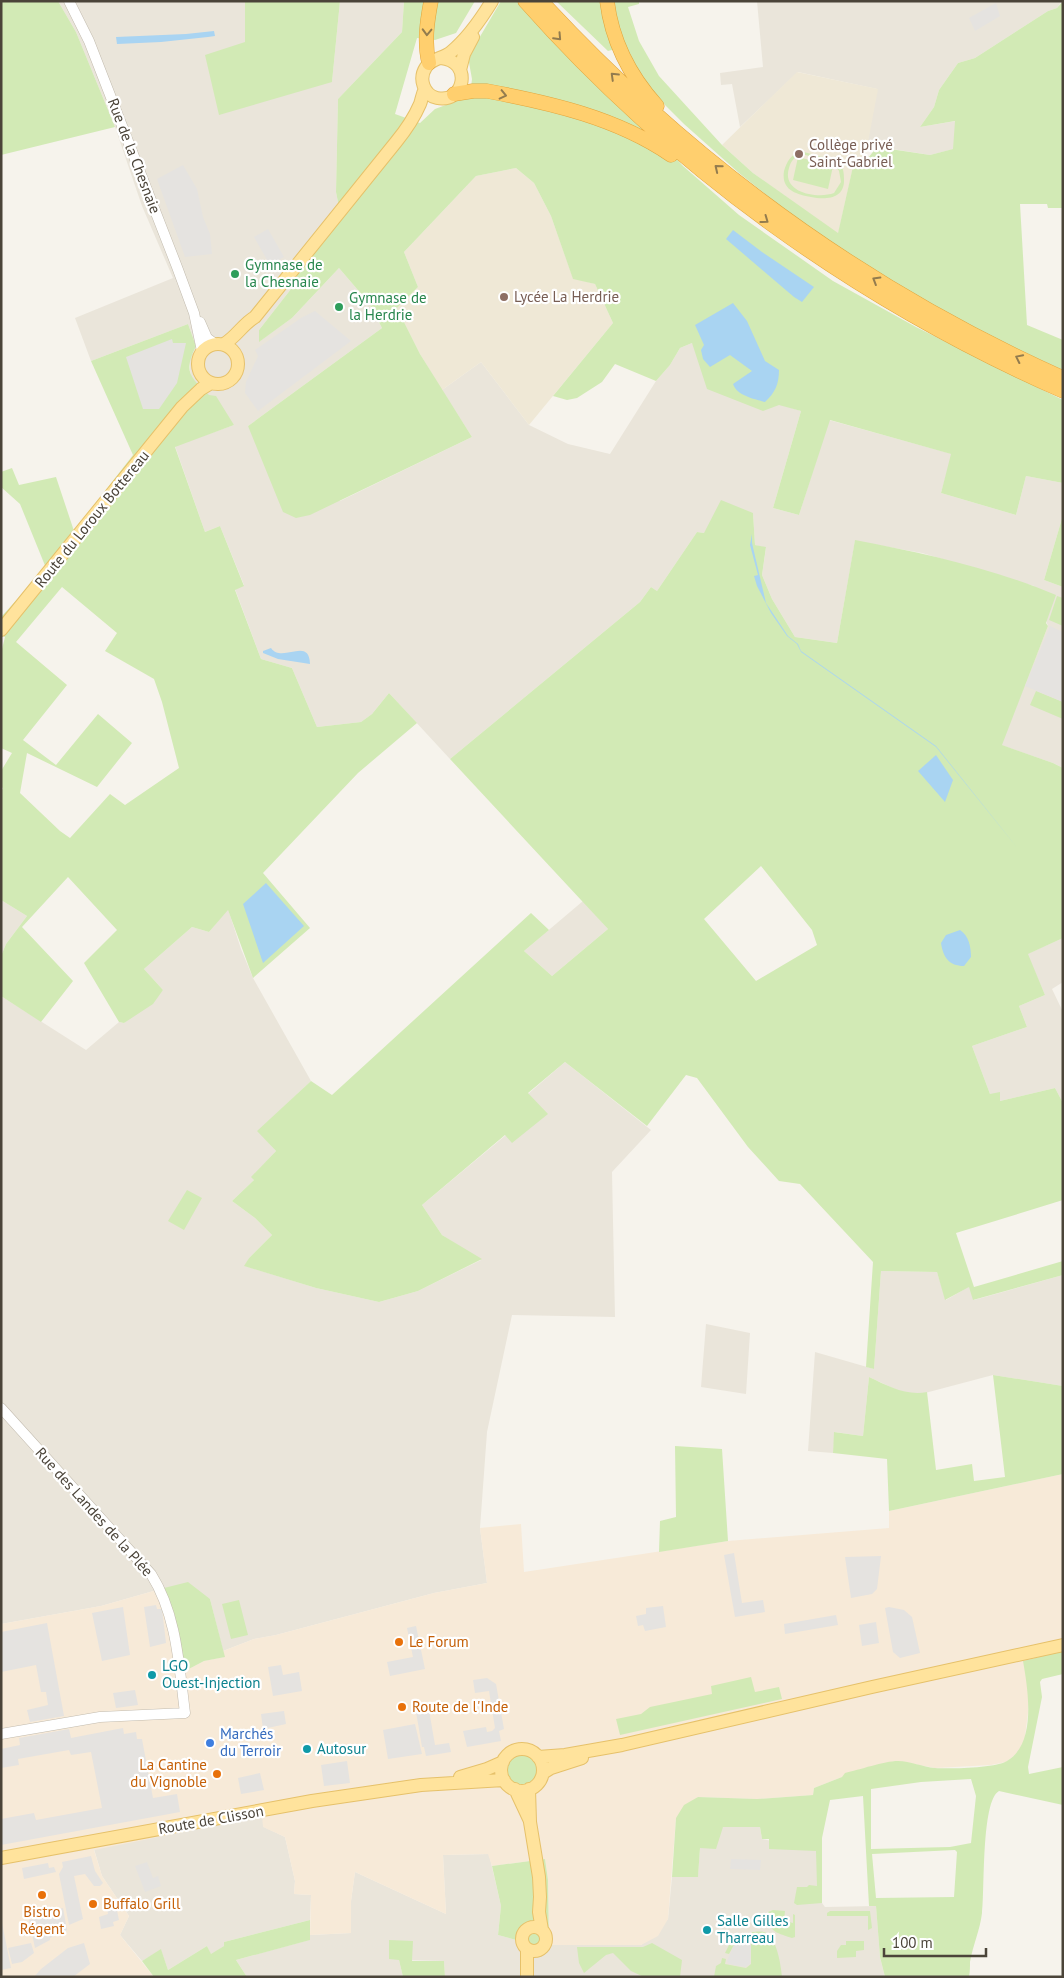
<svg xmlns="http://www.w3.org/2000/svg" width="1064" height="1978" font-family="'PT Sans',sans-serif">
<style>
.residential{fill:#eae5da}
.commercial{fill:#f7ead8}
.education{fill:#efe8d6}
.green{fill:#d2eab5;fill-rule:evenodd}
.parking{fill:#e5e3e0}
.water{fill:#a9d4f2}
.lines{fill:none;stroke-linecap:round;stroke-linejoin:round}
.minor-casing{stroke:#c2bbae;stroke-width:11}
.major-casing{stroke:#e6c16a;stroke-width:14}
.highway-casing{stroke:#e0a43c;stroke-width:15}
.minor{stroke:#fff;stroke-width:10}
.major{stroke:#ffe39c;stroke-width:12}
.highway{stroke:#ffcf6e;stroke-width:14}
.oneway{stroke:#937c4e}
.education-dot{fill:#8d6e63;stroke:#fff;stroke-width:2}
.leisure-dot{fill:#2e9e5b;stroke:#fff;stroke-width:2}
.food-dot{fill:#e8710a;stroke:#fff;stroke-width:2}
.culture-dot{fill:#0f9aa8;stroke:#fff;stroke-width:2}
.shop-dot{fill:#3f7fe0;stroke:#fff;stroke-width:2}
.labels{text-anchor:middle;stroke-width:4.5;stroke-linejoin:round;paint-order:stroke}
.education-label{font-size:15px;fill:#785e54;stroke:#fff;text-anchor:start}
.street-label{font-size:15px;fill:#4b4439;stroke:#fff}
.leisure-label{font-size:15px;fill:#27864d;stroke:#fff;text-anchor:start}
.food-label{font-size:15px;fill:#c56008;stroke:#fff;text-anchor:start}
.culture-label{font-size:15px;fill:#0d838f;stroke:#fff;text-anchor:start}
.shop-label{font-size:15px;fill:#366cbe;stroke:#fff;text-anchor:start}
</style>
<rect width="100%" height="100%" fill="#f6f3ec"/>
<path class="residential" d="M58,1H245V42L332,82L340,1H404L402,32L338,99L336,192L341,217L291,289L259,330L260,341L292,318L339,268L369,303L382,328L248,426L340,501L472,437L442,390L481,362L529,425L568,444L610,454L656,381L670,365L680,348L692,343L779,404L801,411L773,508L799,515L829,420L952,454L941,493L1016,515L1026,476L1063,483V515L1044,580L1063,587V768L1053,763L1001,745L1048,626L1034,586L922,553L855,541L837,643L795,637L772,599L762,575L766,548L755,545L753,513L704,533L697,532L657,591L651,587L640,602L450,759L389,693L372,714L361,722L317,727L292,668L261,659L235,589L244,585L220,526L205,532L175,446L234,425L191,377L189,361L196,346L188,324L91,361L75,318L173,278L142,206L115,127L76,32Z
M757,1H1062L1057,8L1048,11L975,58L958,63L939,90L934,107L920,127L956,121L954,149L930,155L867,145L877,89L798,72L740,127L732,84L721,85L720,73L763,67Z
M1,900L27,916L6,944L1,956Z
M583,901L608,929L552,976L524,951Z
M228,909L241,949L253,978L311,1081L258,1131L276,1151L252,1177L254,1180L232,1201L255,1218L272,1235L249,1258L245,1266L316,1288L379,1302L418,1291L481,1260L442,1235L422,1205L506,1135L512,1142L547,1114L528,1094L565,1062L651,1130L612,1172L615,1317L512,1315L487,1432L480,1528L487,1583L434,1593L276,1635L254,1639L223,1651L210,1599L164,1588L101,1606L1,1624V996L86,1050L119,1022L124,1023L163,990L144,969L192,927L209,932Z
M1063,938V982L1052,989L1063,1012V1103L1055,1088L1000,1101L990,1094L972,1046L1027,1027L1019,1006L1045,995L1027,954Z
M881,1271L937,1272L946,1300L970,1286L974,1300L1063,1275V1386L993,1375L925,1393L911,1394L897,1390L869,1377L863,1436L835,1432L833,1453L808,1451L815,1352L874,1369Z
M706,1324L750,1333L746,1394L701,1387Z
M263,1816L264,1827L285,1837L295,1881L294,1894L311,1895L310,1920L224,1942V1946L211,1955L207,1946L168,1970L161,1950L142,1961L120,1935L129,1916L102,1876L94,1849Z
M723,1827H760L762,1839L822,1851V1903L825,1907L876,1906L880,1957L885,1977H445L444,1961L399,1960L403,1977H247L236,1960L309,1940L310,1935L351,1933V1901L355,1872L446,1914L443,1855L489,1854L501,1906L498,1935L516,1940L526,1954L544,1955L549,1945H641L668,1919L672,1877L698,1876L700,1848Z"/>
<path class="commercial" d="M1063,1474V1651L1024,1661L1029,1693L1028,1713L1024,1744L1015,1755L1006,1762L991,1765L935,1768L897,1761L842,1777L814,1788L813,1795L757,1799L698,1797L676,1818L668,1919L658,1936L641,1945H549L548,1880L545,1859L492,1866L488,1854L443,1855L446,1914L355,1872L351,1901V1933L310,1935L311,1895L294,1894L295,1881L285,1837L263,1827L262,1816L94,1850L102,1876L129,1916L120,1935L154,1977H1V1624L101,1606L164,1588L174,1613L185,1671L204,1661L224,1657L223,1651L254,1639L276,1635L434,1593L487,1583L480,1528L521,1524L524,1572L728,1541L889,1528V1511Z"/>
<path class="education" d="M797,72L878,89L864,163H854L838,234L753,173L722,145Z
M516,168L534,183L551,216L573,278L595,284L613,323L529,425L481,362L442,390L420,354L397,308L418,287L404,252L476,176Z"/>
<path class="green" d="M1,1H58L76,32L115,127L1,155Z
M245,1H340L332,82L219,115L205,55L245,42Z
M404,1H475L456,33L435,40L417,38L395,114L420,123L435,109L470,96L472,79L468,57L501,1H517L590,79L659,140L683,166L739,215L833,281L916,327L1063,400V483L1026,476L1016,515L941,493L951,454L830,420L799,515L773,508L801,411L779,405L763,411L707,389L692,343L680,348L670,365L656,381L615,364L602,382L577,398L567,400L553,396L613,323L595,284L573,279L551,216L534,183L516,168L476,176L404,252L418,287L397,308L420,354L472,437L310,515L296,518L283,512L248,426L382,328L369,303L339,268L292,318L259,342V330L291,289L288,279L341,217L336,192L338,99L402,32Z
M556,1H639V4L628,7L639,41L659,76L722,145L753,173L838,233L854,162L864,163L877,147L930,155L953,149L955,121L920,127L934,107L939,90L958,63L975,58L1048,11L1057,8L1063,1V208H1048L1047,204H1020L1027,325L1063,340V370L992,338L901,287L805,226L739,173L684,124L643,83L623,47L608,51Z
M800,151L838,161C843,166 844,172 844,179C845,199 826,200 811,197C796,194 781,190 784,171C787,161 791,155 800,151ZM802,154L834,163L839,171L841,182L834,193C818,199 781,193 789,168C791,161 794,157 802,154Z
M798,157L833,166L828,189L793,180Z
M188,324L196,346C183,373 190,376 209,395L216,396L234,425L175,447L205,532L220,526L244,586L235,590L261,659L292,668L317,727L361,722L372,714L389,693L417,723L358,773L263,873L310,928L253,978L228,910L209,932L192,927L144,969L163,990L153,1004L124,1023L119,1022L84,963L117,930L68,877L22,927L73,981L41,1022L1,996V956L6,944L27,916L1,900V792L3,788L1,787V771L12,753L1,748V653L5,637L1,635V617L46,568L20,504L1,487V472L12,468L19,485L56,477L74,531L133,455L91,361ZM62,587L117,633L105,651L154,679L162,702L179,768L125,805L110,794L70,838L60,831L20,793L27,753L97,787L132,743L98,714L56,765L23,740L67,685L16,642Z
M721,500L753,513L755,545L766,547L762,575L772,599L795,637L837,643L855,540C923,553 992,568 1056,595L1046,623L1048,626L1002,745L1053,763L1063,768V938L1028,954L1045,995L1019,1006L1027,1027L972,1046L990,1094L1000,1092V1101L1055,1088L1063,1103V1200L956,1233L974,1287L1063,1261V1275L973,1300L969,1287L945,1300L937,1272L881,1271L874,1369L866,1367L873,1262L800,1184L779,1181L748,1147L697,1078L686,1075L647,1126L565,1062L528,1093L548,1114L512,1143L505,1135L422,1205L442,1235L482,1259L418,1291L379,1302L316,1288L244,1266L249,1258L272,1235L255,1218L232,1201L254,1180L251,1177L276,1151L257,1131L311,1081L332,1095L531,913L549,930L524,951L552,976L608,929L450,759L640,602L651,587L657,591L697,532L704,533ZM761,866L812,930L817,945L756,981L704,919Z
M1063,515V587L1044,580Z
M1057,596L1063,598V626L1049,620Z
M1036,691L1063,702V719L1030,705Z
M187,1190L202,1198L184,1230L168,1221Z
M993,1375L1063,1386V1474L889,1511L887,1459L833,1453L834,1432L863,1436L869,1377C888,1386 906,1396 927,1392L936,1470L972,1464L974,1481L1005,1477Z
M675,1446L722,1449L728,1541L659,1552L660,1521L676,1517Z
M188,1582L210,1599L225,1657L204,1661L185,1671L174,1613L164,1588Z
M239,1600L248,1635L231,1639L222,1604Z
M1063,1651V1674L1042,1679L1040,1682L1042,1697L1028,1767L1029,1774L1063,1767V1805L999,1791C981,1801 985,1891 982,1913C980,1930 973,1945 970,1962C970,1967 970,1971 969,1977H885L880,1957L876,1906H869L863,1796L830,1800L822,1838V1903L797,1905L794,1903L797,1887H807L809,1885L817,1886L816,1851L769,1849V1839H762L760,1827H723L716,1849L700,1848L698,1877H672L676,1818L684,1805L698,1797L757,1799L813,1795L814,1788L842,1777L845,1773C859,1770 884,1761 898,1761C910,1761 923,1767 935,1768C950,1769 996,1768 1007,1761C1037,1743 1028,1690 1023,1661ZM971,1779L976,1796L971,1843L950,1847L871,1849V1789L921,1782ZM955,1850L957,1852L954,1897L876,1898L872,1854Z
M751,1677L755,1692L779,1687L782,1699L620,1735L616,1719L641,1714L650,1707L712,1694L711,1686Z
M507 1770a16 16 0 1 1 32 0a16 16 0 1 1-32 0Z
M545,1859L548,1880L549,1945L544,1955L526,1954L516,1940L498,1935L501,1906L492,1866Z
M773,1910L785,1911L784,1921L793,1923V1914L795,1915V1937L792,1938C774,1932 769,1932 768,1912Z
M830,1911H870L872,1928L868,1930V1916H827V1913Z
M310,1920V1940L236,1960L247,1977H154L142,1961L161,1949L168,1970L207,1946L211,1954L224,1946V1942Z
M752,1932C755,1932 760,1931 764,1932C777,1936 781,1966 782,1977H714L716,1966L721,1963L722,1958L726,1959L725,1964L746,1968L751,1964V1943L748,1939H737L729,1954L725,1953L733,1937H751Z
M389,1940L413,1941L412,1961H444L445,1977H403L399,1960L389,1959Z
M846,1941H864V1950L856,1951V1957L837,1958V1951L841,1945H846Z
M652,1943L682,1960L680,1977H644L631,1971L613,1953L606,1955L584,1973L579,1963L577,1947H643Z"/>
<path class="parking" d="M996,3L1000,16L975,31L969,18Z
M183,165L197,189L203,217L210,234L212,254L185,257L157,179Z
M268,229L284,257L270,265L254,237Z
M315,311L351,341L258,411L245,393L246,382L258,356L255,350L301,318Z
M172,339L173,343H186L177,383L159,409H143L126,357Z
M1050,626L1063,632V702L1025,686Z
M734,1553L742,1603L763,1600L765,1612L735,1617L724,1555Z
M881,1556L877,1589L872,1594L851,1598L845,1557Z
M156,1605L157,1609H162L166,1643L150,1647L144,1607Z
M663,1606L666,1627L645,1631L643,1625L638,1626L636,1616L646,1614V1608Z
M123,1607L130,1655L102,1661L92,1613Z
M889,1607L904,1610L912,1617L920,1653L900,1658L893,1652L885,1608Z
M836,1615L838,1625L785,1634L784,1624Z
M876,1622L879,1643L862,1646L859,1625Z
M47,1623L64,1716L30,1722L27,1710L48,1705L46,1692H41L36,1665L1,1672V1632Z
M416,1626L425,1669L390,1676L387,1662L413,1657L407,1628Z
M281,1665L283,1675L299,1672L302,1691L273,1696L268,1667Z
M487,1678L496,1684L504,1729L499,1731L501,1741L467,1747L463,1731L486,1727L487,1732L492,1731L495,1728L489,1691L475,1693L473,1680Z
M135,1690L138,1705L116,1708L113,1693Z
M429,1710L435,1745L449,1743L451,1752L426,1756L424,1747H422L416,1712Z
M284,1711L286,1724L263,1729L261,1714Z
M415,1724L422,1754L388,1759L383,1730Z
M123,1728L124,1734L136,1732L137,1739H142L153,1798L177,1794L180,1812L1,1845V1819L34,1813L36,1820L102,1808L91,1752L71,1755L69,1750L18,1759L19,1765L1,1768V1749L20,1745L19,1738L69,1729L71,1738Z
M347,1761L350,1783L324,1786L321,1765Z
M260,1773L264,1790L241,1794L238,1778Z
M91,1856L95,1871L103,1883L100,1886H94L85,1874L74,1876L83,1919L69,1925L59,1874L63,1867L62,1862Z
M731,1859L761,1860L760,1870L730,1869Z
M147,1862L153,1878L158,1876L161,1886L145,1892L135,1866Z
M48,1863L49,1868L54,1867L56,1872L24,1879L22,1868Z
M115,1901L119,1920L113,1922L114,1926L101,1929L99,1917L108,1914L106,1903Z
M63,1908L67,1930L50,1938V1940L35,1948L29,1920L40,1918L39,1913Z
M1,1918L11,1968L1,1970Z
M743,1939L748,1940L751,1943L750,1964L745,1967L729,1964L727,1961L735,1943Z
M31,1943L34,1953L22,1962L12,1964L8,1948Z
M84,1943L90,1964L73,1977H34L41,1969L68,1948Z"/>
<path class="water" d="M214,31L215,36L208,37L161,42L117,44L116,37L186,34Z
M733,230L762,252L814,287L802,302L794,297L726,239Z
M733,303L747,321L765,361L779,370C779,384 775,393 765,402C755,399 737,396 733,384L752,371L730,355L710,367L703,359L701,350L704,345L695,325Z
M752,534V543L766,603L788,636L798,644L801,651L936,746L1023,855L936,747L801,652L797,644L787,636L771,613L757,586L754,576L758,575L750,545Z
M271,648C282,664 309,636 310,664L278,659L263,653V651Z
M936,755L953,780L945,802L918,771Z
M266,883L304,926L263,963L243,904Z
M960,930C969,936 971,947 971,957L964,966C949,966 943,957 941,943L946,935Z"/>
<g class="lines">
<defs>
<path id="minor" d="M69,1L89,41L177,267L194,313L202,351
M200,322L207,338L215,344
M1,1408L151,1574C177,1615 179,1666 185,1713L100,1717L1,1734"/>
<path id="major" d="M441,58C473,61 465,104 437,98C424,95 418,79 426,67C431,59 444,58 451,52C468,38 481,19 492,1
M460,70L464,54L473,37
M198 364a20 20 0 1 1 40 0a20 20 0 1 1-40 0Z
M224,344C236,337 243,324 255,317L396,142C405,131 414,118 420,104C422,99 422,94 425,89
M1,630L182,407L201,389L211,383
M501 1770a21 21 0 1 1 42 0a21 21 0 1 1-42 0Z
M538,1757L565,1755L622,1745L872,1687L1063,1645
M543,1773L551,1768L582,1758
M460,1777L487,1769L503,1762
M515,1789L530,1821
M529,1789L530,1822L539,1877L540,1897L539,1912L542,1930
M1,1858L312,1801L421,1785L504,1780
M522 1939a12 12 0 1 1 24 0a12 12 0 1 1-24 0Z
M527,1977V1949"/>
<path id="highway" d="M525,1C674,169 858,301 1063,391
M541,1C689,161 864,289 1063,378
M607,1C612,42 629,75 657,106
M429,63C424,43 427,22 431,1
M454,94L473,91H487C551,103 617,118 671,155"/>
</defs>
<use href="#minor" class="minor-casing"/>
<use href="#major" class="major-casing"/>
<use href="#highway" class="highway-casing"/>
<use href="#minor" class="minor"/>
<use href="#major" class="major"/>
<use href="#highway" class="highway"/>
</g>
<defs><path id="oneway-chevron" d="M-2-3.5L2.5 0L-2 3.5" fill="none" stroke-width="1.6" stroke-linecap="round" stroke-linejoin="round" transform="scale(1.25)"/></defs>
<g class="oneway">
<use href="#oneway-chevron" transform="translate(427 32) rotate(92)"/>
<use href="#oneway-chevron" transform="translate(558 37) rotate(47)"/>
<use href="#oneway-chevron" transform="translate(614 76) rotate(-136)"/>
<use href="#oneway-chevron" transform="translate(503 95) rotate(13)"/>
<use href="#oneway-chevron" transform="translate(718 168) rotate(-141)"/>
<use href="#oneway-chevron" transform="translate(765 220) rotate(36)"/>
<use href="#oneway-chevron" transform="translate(876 280) rotate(-149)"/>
<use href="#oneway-chevron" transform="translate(1019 358) rotate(-154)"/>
</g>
<g class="education-dot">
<circle cx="799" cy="154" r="5"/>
<circle cx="504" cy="297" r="5"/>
</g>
<g class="leisure-dot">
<circle cx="235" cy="274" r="5"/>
<circle cx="339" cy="307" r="5"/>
</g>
<g class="food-dot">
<circle cx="399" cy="1642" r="5"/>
<circle cx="402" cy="1707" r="5"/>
<circle cx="217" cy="1774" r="5"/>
<circle cx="42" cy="1895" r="5"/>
<circle cx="93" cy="1904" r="5"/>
</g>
<g class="culture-dot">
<circle cx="152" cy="1675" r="5"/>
<circle cx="307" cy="1749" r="5"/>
<circle cx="707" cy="1930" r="5"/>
</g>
<circle class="shop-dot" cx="210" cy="1743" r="5"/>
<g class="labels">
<g class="education-label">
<text x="809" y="150">Collège privé<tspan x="809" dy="17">Saint-Gabriel</tspan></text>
<text x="514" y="302">Lycée La Herdrie</text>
</g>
<g class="street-label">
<text transform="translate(134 156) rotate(69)" y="5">Rue de la Chesnaie</text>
<text transform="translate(92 519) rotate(-51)" y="5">Route du Loroux Bottereau</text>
<text transform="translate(94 1512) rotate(48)" y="5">Rue des Landes de la Plée</text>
<text transform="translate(211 1820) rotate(-10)" y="5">Route de Clisson</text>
</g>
<g class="leisure-label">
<text x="245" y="270">Gymnase de<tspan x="245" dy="17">la Chesnaie</tspan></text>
<text x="349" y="303">Gymnase de<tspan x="349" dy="17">la Herdrie</tspan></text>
</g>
<g class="food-label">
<text x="409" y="1647">Le Forum</text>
<text x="412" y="1712">Route de l'Inde</text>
<text x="207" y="1770" text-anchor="end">La Cantine<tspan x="207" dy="17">du Vignoble</tspan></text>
<text x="103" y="1909">Buffalo Grill</text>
<text x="42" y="1917" text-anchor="middle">Bistro<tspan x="42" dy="17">Régent</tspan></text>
</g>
<g class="culture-label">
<text x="162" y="1671">LGO<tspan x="162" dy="17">Ouest-Injection</tspan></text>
<text x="317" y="1754">Autosur</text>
<text x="717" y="1926">Salle Gilles<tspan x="717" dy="17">Tharreau</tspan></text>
</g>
<g class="shop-label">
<text x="220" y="1739">Marchés<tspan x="220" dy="17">du Terroir</tspan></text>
</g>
</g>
<rect width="1064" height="1978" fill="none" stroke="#4b4439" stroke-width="5"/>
<path d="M884 1948v8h102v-8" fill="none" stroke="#4b4439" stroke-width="2.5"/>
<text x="892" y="1948" font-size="15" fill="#4b4439" stroke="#ffffff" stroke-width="4" paint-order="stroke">100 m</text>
</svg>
